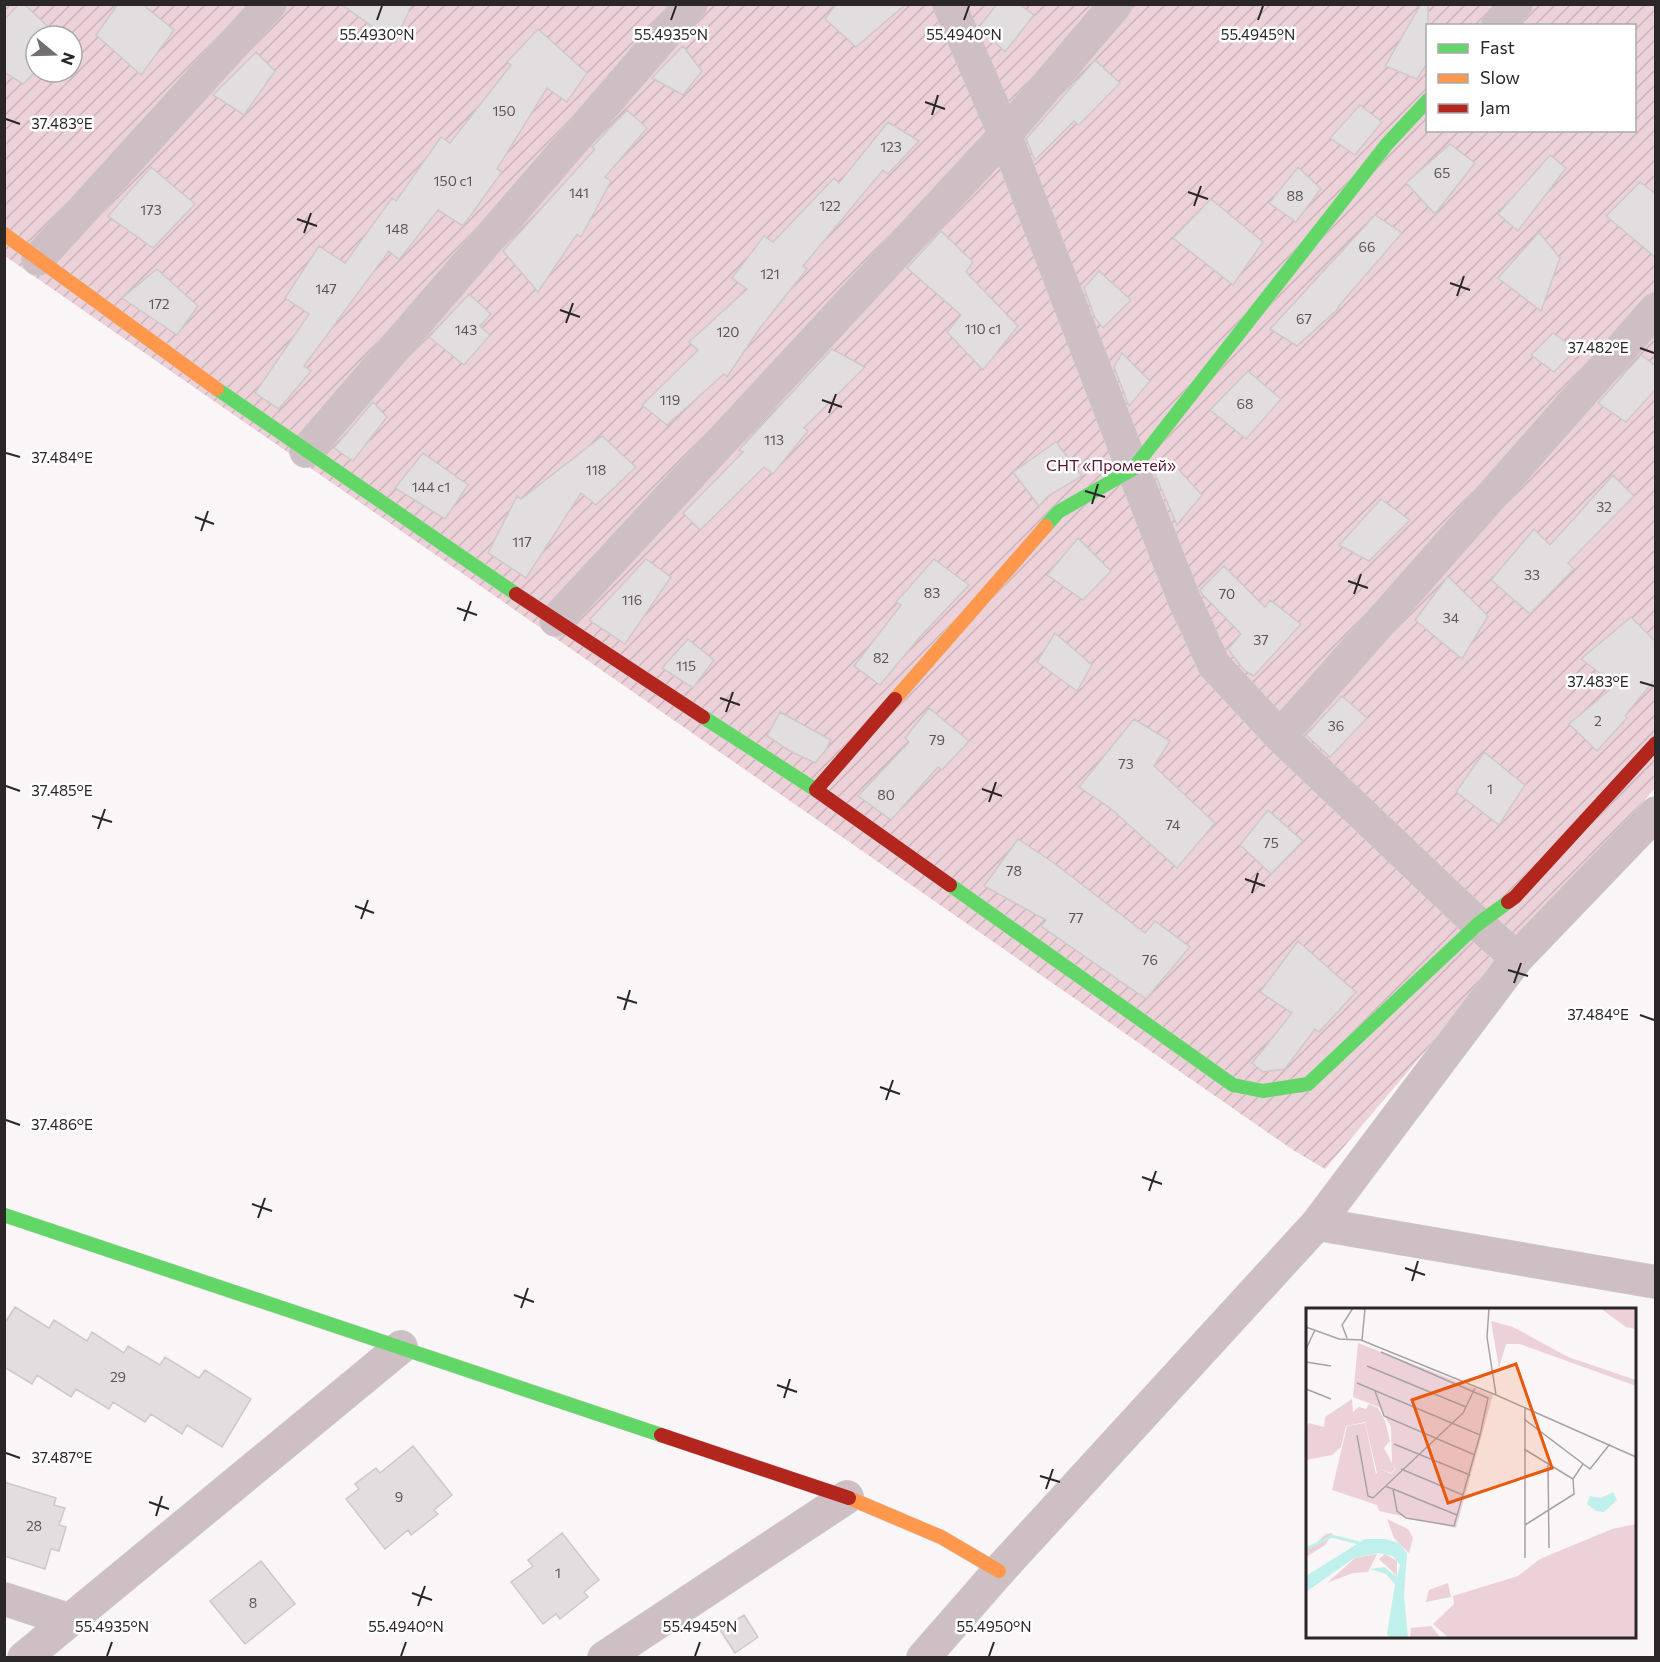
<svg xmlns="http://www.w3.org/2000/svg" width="1660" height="1662" font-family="Commissioner,sans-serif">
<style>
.garden{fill:url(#garden-furrows);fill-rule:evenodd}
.building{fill:#e2ddde;stroke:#cdc9ca;stroke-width:1.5}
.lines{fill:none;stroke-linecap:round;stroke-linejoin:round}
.street-casing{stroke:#d4d1d2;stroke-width:34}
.fast-casing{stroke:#d4d1d2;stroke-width:15}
.slow-casing{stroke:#d4d1d2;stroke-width:15}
.jam-casing{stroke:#d4d1d2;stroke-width:15}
.street{stroke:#cebfc4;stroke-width:33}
.fast{stroke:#63d668;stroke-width:14}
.slow{stroke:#ff974d;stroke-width:14}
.jam{stroke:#b3261e;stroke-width:14}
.ticks{fill:none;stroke:#2b2729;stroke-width:2}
.labels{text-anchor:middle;stroke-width:5;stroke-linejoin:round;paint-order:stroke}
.number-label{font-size:14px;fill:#5a5657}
.park-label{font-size:16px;fill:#571332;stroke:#fff}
.inset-river{fill:none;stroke:#bff0eb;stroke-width:3}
.inset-road{fill:none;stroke:#a7a3a4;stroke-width:1.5}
.view{fill:#e8590c;fill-opacity:0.15;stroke:#e8590c;stroke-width:3}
.inset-edge{fill:none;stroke:#2b2729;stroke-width:3}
.ticks-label{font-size:15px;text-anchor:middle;fill:#2b2729;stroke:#fff;stroke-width:5;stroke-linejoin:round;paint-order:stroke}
</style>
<defs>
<pattern id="garden-furrows" width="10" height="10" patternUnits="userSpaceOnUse" patternTransform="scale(1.5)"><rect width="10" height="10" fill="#edd1d9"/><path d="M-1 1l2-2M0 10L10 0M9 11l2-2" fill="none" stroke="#cbb3ba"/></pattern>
</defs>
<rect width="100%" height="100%" fill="#faf5f6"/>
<path class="garden" d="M5,5H1655V788L1484,982L1325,1169L1293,1150L5,256ZM1428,26H1634V130H1428ZM36,36H72V72H36Z"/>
<path class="building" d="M19,4H24L58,36H36V71L23,84L4,72V20Z
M118,4H142L174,30L141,75L96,35Z
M341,4H412L395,43Z
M836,4H906L856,47L825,19Z
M997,4H1019L1034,15L1005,52L979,27Z
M1421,4H1428V62L1417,79L1385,66Z
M538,29L587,73L567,102L547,88L497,169L502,172L463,226L438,210L399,260L389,251L304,366L311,371L279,409L255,393L309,314L285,298L319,246L345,263L392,198L396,201L441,137L450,143L511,65L507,62Z
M683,46L702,71L683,95L652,78Z
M256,52L275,71L244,115L213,95Z
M1095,60L1120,83L1079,125L1074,121L1035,160L1026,139Z
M1360,105L1382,122L1355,155L1330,138Z
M627,110L647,128L605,177L611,181L581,237L577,234L538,292L503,251L595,149L592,147Z
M888,122L919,141L888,174L883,170L803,266L807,269L760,328L727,377L724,374L667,425L642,405L698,350L689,342L747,289L732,278L764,236L773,242L834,178L839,183Z
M1450,144L1475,163L1435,214L1406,183Z
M1550,155L1566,168L1518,231L1498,214Z
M151,167L195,204L153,248L108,216Z
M1298,167L1321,189L1296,222L1269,203Z
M1640,182L1656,194V258L1606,216Z
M1211,199L1263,242L1233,285L1173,238Z
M1375,215L1402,233L1338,307L1339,308L1297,346L1270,329Z
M941,231L973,262L966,272L1018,326L983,370L947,332L961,315L907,268Z
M1539,232L1560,258L1541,311L1498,278Z
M157,269L198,306L177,335L122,298Z
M1099,271L1131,300L1103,328L1095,318L1084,288Z
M469,294L491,314L480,326L490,335L464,365L429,337Z
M1553,333L1576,349L1554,372L1531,355Z
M832,349L865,367L804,428L808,431L773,474L764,467L700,530L683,513L743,452L739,450Z
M1122,353L1150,381L1129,406L1114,367Z
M1641,355L1656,366V389L1626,422L1598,403Z
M1248,371L1281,399L1246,439L1210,410Z
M373,402L387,417L353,461L334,448Z
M602,436L636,467L596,505L581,493L526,578L488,553L517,496L521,499Z
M1056,442L1082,476L1048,496L1039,506L1013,472Z
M423,453L468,485L445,519L395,488Z
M1171,461L1202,495L1177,525L1155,474Z
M1613,475L1634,496L1568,563L1574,569L1530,614L1491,580L1534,529L1550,545Z
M1381,499L1410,520L1369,561L1339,545Z
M1078,538L1111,571L1083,600L1047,575Z
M646,559L671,577L625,644L589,620Z
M934,559L969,585L919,638L880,685L854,666L901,605L896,602Z
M1224,566L1265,607L1270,600L1301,624L1254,676L1244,670L1228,649L1241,634L1202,594L1200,590Z
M1448,576L1488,616L1462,659L1415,620Z
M1631,617L1656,642V678L1625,716L1627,718L1597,751L1569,724L1615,685L1581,659Z
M1055,633L1092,665L1077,691L1037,662Z
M688,639L714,660L693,688L662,668Z
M1342,696L1367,718L1330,757L1306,735Z
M929,708L969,741L942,770L938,767L891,820L858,796L909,742L905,738Z
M780,712L831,740L825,751L815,763L790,751L767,736Z
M1134,719L1170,741L1154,766L1215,823L1177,868L1110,808L1079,787Z
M1484,752L1525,785L1499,825L1456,792Z
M1268,810L1303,841L1271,874L1240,845Z
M1018,839L1054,863L1145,933L1155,921L1190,947L1146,999L1041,926L1046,920L984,886Z
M1298,941L1356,992L1319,1032L1315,1029L1285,1069L1263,1072L1252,1063L1292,1013L1260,992Z
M15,1307L49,1328L54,1320L87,1341L92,1332L124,1353L128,1346L160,1365L165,1357L199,1378L205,1370L251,1399L222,1447L187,1425L182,1434L151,1414L145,1422L113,1402L109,1409L76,1389L71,1397L37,1375L32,1384L4,1367V1324Z
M413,1446L452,1495L434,1510L438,1514L411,1535L408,1530L385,1549L346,1499L359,1489L355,1484L376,1468L380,1473Z
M4,1482L56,1498L54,1505L65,1508L59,1525L66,1527L59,1551L51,1549L45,1569L4,1556Z
M562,1533L599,1580L584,1592L588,1597L560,1619L556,1614L543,1624L511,1582L533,1566L528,1560Z
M261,1561L295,1604L245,1644L210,1601Z
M744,1615L758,1637L735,1653L720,1630Z"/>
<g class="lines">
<defs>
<path id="street" d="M949,4L1005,135L1133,469L1184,599L1214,665L1280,736L1478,924L1517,958
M1497,26L1516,4
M38,259L270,4
M306,451L691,4
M556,620L1005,135L1116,4
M1280,736L1656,309
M1317,1224L1517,958L1656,813
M4,1599L69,1620
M24,1658L401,1347
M604,1658L847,1497
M923,1658L999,1571L1317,1224L1656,1282"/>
<path id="fast" d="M217,389L516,594
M1046,526L1058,512L1133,469L1387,144L1428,100
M703,717L816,790
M950,885L1233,1085L1263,1091L1308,1084L1478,924L1508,902
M4,1215L661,1435"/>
<path id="slow" d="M4,234L217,389
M895,699L1046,526
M849,1498L941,1537L999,1571"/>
<path id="jam" d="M516,594L703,717
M895,699L816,790L950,885
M1508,902L1515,897L1656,743
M661,1435L849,1498"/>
</defs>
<use href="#street" class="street-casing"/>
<use href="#fast" class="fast-casing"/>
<use href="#slow" class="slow-casing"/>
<use href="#jam" class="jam-casing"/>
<use href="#street" class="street"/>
<use href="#fast" class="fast"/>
<use href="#slow" class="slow"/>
<use href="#jam" class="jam"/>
</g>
<path class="ticks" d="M377,20L382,6M671,20L676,6M964,20L969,6M1258,20L1263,6M925,102L945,109M932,115L938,95M6,119L20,124M1188,192L1208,199M1194,206L1201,186M297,219L317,226M304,233L311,213M1450,283L1470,290M1457,296L1464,276M560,310L580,317M566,323L573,303M1640,348L1654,353M822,400L842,407M829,413L836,394M6,453L20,457M1085,491L1105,497M1092,504L1098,484M195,517L214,524M201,531L208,511M1348,581L1368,588M1354,594L1361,574M457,608L477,615M464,621L471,601M1640,682L1654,686M720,698L740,705M726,712L733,692M6,786L20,791M982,789L1002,796M989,802L996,782M92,816L112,822M98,829L105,809M1245,879L1265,886M1252,893L1258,873M355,906L374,913M361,919L368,900M1508,970L1528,976M1514,983L1521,963M617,997L637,1003M624,1010L630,990M1640,1015L1654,1020M880,1087L900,1094M886,1100L893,1080M6,1120L20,1125M1142,1177L1162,1184M1149,1191L1156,1171M252,1204L272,1211M258,1218L265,1198M1405,1268L1425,1275M1412,1281L1418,1261M514,1295L534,1302M521,1308L528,1288M777,1385L797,1392M784,1398L790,1379M6,1453L20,1458M1040,1476L1060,1482M1046,1489L1053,1469M149,1502L169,1509M156,1516L162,1496M412,1593L432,1600M418,1606L425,1586M107,1656L112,1642M401,1656L406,1642M695,1656L700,1642M989,1656L994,1642"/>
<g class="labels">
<g class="number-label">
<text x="504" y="116">150</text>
<text x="891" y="152">123</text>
<text x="1442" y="178">65</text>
<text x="453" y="186">150 с1</text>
<text x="579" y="198">141</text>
<text x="1295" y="201">88</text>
<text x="830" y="211">122</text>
<text x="151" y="215">173</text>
<text x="397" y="234">148</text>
<text x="1367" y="252">66</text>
<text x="770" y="279">121</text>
<text x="326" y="294">147</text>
<text x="159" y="309">172</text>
<text x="1304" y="324">67</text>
<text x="983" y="334">110 с1</text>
<text x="466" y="335">143</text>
<text x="728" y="337">120</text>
<text x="670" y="405">119</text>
<text x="1245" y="409">68</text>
<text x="774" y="445">113</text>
<text x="596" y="475">118</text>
<text x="431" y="492">144 с1</text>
<text x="1604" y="512">32</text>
<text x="522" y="547">117</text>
<text x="1532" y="580">33</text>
<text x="932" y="598">83</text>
<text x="1227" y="599">70</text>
<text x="632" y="605">116</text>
<text x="1451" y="623">34</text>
<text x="1261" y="645">37</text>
<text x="881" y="663">82</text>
<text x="686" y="671">115</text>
<text x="1598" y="726">2</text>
<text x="1336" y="731">36</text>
<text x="937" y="745">79</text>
<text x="1126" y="769">73</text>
<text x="1490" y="794">1</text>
<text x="886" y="800">80</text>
<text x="1173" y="830">74</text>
<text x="1271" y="848">75</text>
<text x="1014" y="876">78</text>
<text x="1076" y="923">77</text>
<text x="1150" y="965">76</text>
<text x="118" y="1382">29</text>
<text x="399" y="1502">9</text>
<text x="34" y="1531">28</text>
<text x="558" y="1578">1</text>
<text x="253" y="1608">8</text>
</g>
<g class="park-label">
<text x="1111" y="471">СНТ «Прометей»</text>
</g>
</g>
<g transform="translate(1306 1308)">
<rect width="330" height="330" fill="#faf5f6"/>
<path d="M294,0H330V21L320,19ZM185,13L207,19L262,49L330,72V78L214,36H200L193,60Z" fill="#edd1d9"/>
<path d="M46,91L47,104L53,99L60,101L63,96L72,100L79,113L84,133L78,140L89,161L85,165L75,161L71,165L59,114L40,118L35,139L26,147L0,152V119L3,115L18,119L19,109ZM81,211L102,221L107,230L103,245L88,230ZM27,225L19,237L0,249V239L7,238L20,226ZM71,246L62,264L47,265L21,275L49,250ZM79,246L91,253V268L73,251ZM142,275L145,289L120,294L123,282ZM125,318L135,330H104L105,320Z" fill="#edd1d9"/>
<path d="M52,35L187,87L150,220L73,203L71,197L26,182L41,118L59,115L70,166L75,161L85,166L90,161L86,156L85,119L73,99L47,89ZM330,216V330H143L127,316L148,296L147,288L212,268L234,251L306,221Z" fill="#edd1d9"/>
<path d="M307,184L311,192L298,204L290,203L281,196L284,188L295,190ZM59,231H79L93,235L101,245L98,287L102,330H84L81,326L89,276L80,266L64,261L78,259L91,269L94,257L87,248L73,245L48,250L0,284V268Z" fill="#bff0eb"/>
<path class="inset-river" d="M0,241L26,228L53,235"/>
<path class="inset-road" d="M48,0L59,1L56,32M183,0L181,29L190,87L330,149M0,19L33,31L55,32L190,87M41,30L36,17L47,0M0,41L9,22M0,54L25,58M61,58L160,99M51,75L174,127L182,90L75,44M0,81L25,91M69,83L78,108L169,147M219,99V250M218,111L284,161L304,136M51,127L62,188L67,190L157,105L169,80M88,136L164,167M218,141L267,171L268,186L219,217M242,157L243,240M95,161L157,187M267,171L277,156M79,178L87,181L91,203L100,210L148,218L174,127M87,181L151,207"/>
<path class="view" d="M210,56L246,160L142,195L106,92Z"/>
<rect width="330" height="330" class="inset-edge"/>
</g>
<g class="ticks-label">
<text x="377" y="40">55.4930°N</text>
<text x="671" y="40">55.4935°N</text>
<text x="964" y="40">55.4940°N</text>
<text x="1258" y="40">55.4945°N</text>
<text x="62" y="129">37.483°E</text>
<text x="1598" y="353">37.482°E</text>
<text x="62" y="463">37.484°E</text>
<text x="1598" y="687">37.483°E</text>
<text x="62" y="796">37.485°E</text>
<text x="1598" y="1020">37.484°E</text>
<text x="62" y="1130">37.486°E</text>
<text x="62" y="1463">37.487°E</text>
<text x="112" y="1632">55.4935°N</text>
<text x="406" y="1632">55.4940°N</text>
<text x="700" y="1632">55.4945°N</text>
<text x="994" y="1632">55.4950°N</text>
</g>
<rect width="1660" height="1662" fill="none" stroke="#2b2729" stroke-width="12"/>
<rect x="1426" y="24" width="210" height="108" fill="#ffffff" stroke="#aaa9a9" stroke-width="1.5"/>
<rect x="1438" y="44" width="30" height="9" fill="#63d668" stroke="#aaa9a9" stroke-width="1.5"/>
<text x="1480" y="54" font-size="18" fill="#2b2729">Fast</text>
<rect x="1438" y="74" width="30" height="9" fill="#ff974d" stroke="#aaa9a9" stroke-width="1.5"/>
<text x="1480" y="84" font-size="18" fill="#2b2729">Slow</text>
<rect x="1438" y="104" width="30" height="9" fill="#b3261e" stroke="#aaa9a9" stroke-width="1.5"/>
<text x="1480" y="114" font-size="18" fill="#2b2729">Jam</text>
<g transform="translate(54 54) rotate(109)"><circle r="28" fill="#ffffff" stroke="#aaa9a9" stroke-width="1.5"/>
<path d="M0-4.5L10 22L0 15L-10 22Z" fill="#736f71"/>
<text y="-9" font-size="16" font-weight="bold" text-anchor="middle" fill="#2b2729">N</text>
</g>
</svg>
